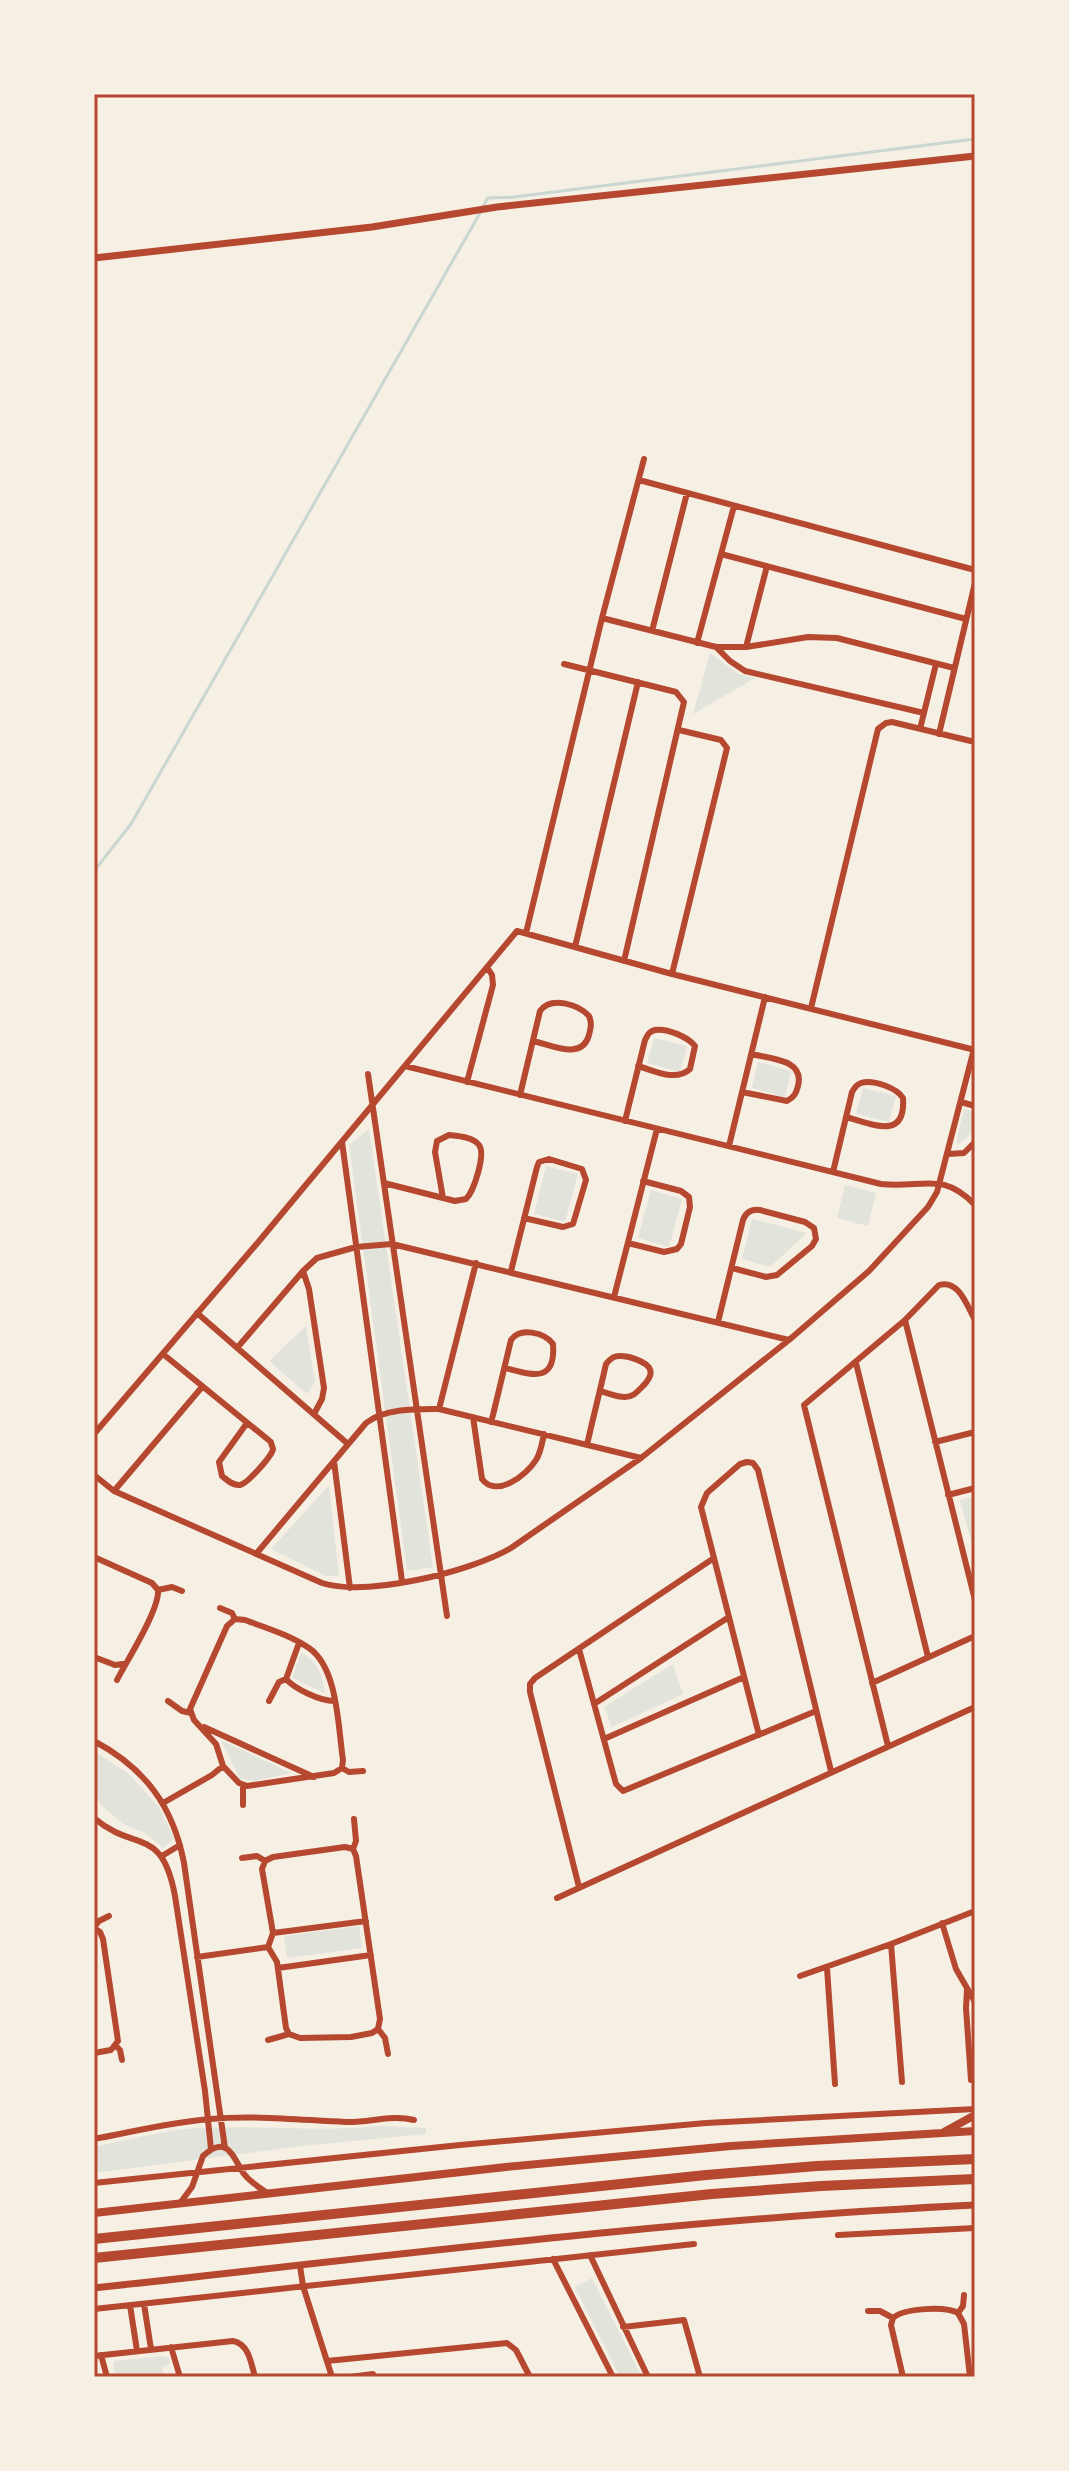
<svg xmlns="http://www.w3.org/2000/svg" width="1069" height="2471" font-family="'Work Sans',sans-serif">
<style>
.green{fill:#e2e4dc}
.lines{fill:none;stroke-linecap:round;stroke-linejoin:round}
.stream{stroke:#c9d6d2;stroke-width:3}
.minor{stroke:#b5482f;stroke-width:6}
.tertiary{stroke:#b5482f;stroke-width:7}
.secondary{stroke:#b5482f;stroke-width:8}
.motorway{stroke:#b5482f;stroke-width:10}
.neatline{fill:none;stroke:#b5482f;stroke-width:3}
</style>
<rect width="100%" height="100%" fill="#f6efe4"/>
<path class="green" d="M710,653L739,674L755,678L693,714Z
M654,1038L687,1046L680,1072L647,1063Z
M758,1062L791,1071L785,1097L752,1088Z
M863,1088L896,1096L889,1122L856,1114Z
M964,1109L975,1112V1130L959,1144L956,1143Z
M369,1129L433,1567L407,1571L349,1145Z
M546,1166L578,1174L565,1222L534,1214Z
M845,1185L876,1193L868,1226L837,1218Z
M651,1190L682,1199L669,1247L638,1238Z
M752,1219L807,1233L770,1267L742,1259Z
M306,1326L315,1382L307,1394L269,1361Z
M329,1485L339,1576H326L271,1549Z
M975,1496V1556L960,1500Z
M301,1653C318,1661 322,1674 325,1693L292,1678Z
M673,1664L683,1694L612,1727L604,1707Z
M221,1740L291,1773L255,1781L240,1779Z
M94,1751L129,1774L159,1807L174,1839L163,1848L145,1833L123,1824L101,1805L94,1789Z
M359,1926L362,1948L287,1958L284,1936Z
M380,2126L426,2128V2134L302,2146L94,2173V2147C128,2140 164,2130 199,2128C259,2125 320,2132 380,2126Z
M592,2278L642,2377H620L575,2287Z
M163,2356L169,2358L170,2364L162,2367L165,2377H117L113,2366L115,2361Z"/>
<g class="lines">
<path class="stream" d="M483,206L488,198L514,197L975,139
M94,871L131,824L480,213"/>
<path class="minor" d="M639,480L975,570
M721,554L966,619
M602,618L716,647H746L808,637L837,638L954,668
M652,631L687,493
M697,643L734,506
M716,647L730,661L745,671L924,713
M746,647L767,566
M564,664L676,692L684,702L624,961
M920,729L936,664
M939,734L975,583
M526,933L602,618L644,459
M575,947L638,682
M672,974L727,748L721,740L679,730
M811,1008L878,729L886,723L892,722L975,742
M405,1066L881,1184C921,1189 942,1170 975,1205
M368,1074L447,1616
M467,1082L493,985L492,975L487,967
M742,1092L787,1101C794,1097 796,1094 798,1086C805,1059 770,1059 752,1054
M520,1095L540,1011C551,996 578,1004 589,1016C592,1023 591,1027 589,1035C582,1061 552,1045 533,1041
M961,1102L975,1106
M625,1121L645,1040C648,1035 648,1032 655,1030C667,1028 688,1037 695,1046L690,1069C676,1082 655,1071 638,1066
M342,1142L402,1581
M729,1146L765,997
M948,1154L964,1153L975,1142
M833,1172L852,1092C855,1088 855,1085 861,1083C873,1079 897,1088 903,1098C906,1141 872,1124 846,1117
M384,1183L455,1201L466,1199C474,1191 486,1154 479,1145C473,1137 458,1136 449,1135L437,1141L435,1152L443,1198
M628,1243L664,1252L677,1249L681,1244L690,1207L689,1197L681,1191L643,1181
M303,1271L309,1289L324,1388L322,1399L314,1414
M511,1271L537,1167L539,1162L549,1159L582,1169L586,1180L573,1224L563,1227L524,1218
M614,1297L657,1129
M197,1313L348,1444
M905,1320L975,1600
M718,1322L743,1220C746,1212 752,1209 760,1210L805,1222L814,1228L816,1239L812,1246L777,1275L766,1277L732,1268
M237,1348L303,1271L317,1258L356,1247L392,1244L789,1340
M163,1354L271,1442C271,1445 273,1447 273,1449C272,1456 247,1484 240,1485C233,1486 227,1480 222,1476L219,1462L247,1423
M856,1363L928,1657
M439,1409L476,1263
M473,1417L482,1479C496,1498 526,1476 536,1460C541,1452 542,1443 544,1434
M491,1422L493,1415L511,1340C520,1327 544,1332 553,1344C556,1385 530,1374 505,1368
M94,1434L260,1240L517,931L672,974L975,1050
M935,1442L975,1432
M587,1445C593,1418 600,1391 606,1364C613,1355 618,1355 629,1357C647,1362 660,1370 642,1387C637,1392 633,1397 625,1397C617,1397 608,1393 600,1391
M334,1461L350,1588
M94,1475L114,1491L322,1583C367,1597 470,1572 511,1548L641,1458L789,1340L869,1271L928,1207L937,1192L974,1049
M114,1491L202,1387
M948,1495L975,1488
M256,1554L366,1423C385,1408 416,1409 439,1409L641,1458
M94,1557L152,1583L158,1590
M158,1590L172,1587L182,1591
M220,1608L232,1613L235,1619L245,1620C266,1628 290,1635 309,1648C338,1668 338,1727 343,1760L342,1768
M235,1619L227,1626L190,1709L194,1720L216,1744L223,1766L239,1783L247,1786L334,1773L342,1768L349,1772L363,1771
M579,1649L616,1784L623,1791L816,1711
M94,1657L115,1665L123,1664
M286,1679C295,1689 320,1701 334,1701
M117,1680C126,1662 160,1609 158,1590
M872,1683L975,1636
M168,1701L182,1711L191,1713
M269,1701L279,1682L286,1679L299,1643
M594,1704L729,1617
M204,1727L314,1777
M759,1735L701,1507L707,1493L740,1464L747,1462L753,1463L758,1470L831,1771
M604,1739L744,1677
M94,1741C145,1768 173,1806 184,1863L225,2148
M888,1746L804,1405L905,1320L939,1285C959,1279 967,1306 975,1320
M243,1785V1805
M163,1803L212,1775L223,1766
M94,1818C135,1853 162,1825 175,1896L205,2091L211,2149
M354,1819L356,1841L353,1849L356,1856L380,2019L378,2029
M162,1856L180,1845
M242,1858L257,1856L265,1861L273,1857L345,1847L353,1849
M265,1861L262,1869L273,1933L268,1947
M579,1887L530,1692V1684L535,1678L714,1558
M557,1898L975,1707
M942,1923L956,1969L975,2002
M94,1927L99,1921L109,1916
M94,1928L100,1932L103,1939L118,2041L111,2050L94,2053
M273,1933L366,1921
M891,1944L902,2082
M268,1947L277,1962L286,2028L289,2034
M197,1957L268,1947
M278,1968L371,1955
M827,1968L835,2084
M800,1976L891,1944L975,1911
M967,1990L966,2008L971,2080
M378,2029L385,2038L388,2054
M268,2040L289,2034L300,2038L351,2037L372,2033L378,2029
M116,2046L120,2050L122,2060
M94,2139C132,2132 171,2122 210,2119C256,2115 300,2120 346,2122C369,2123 391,2114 414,2120
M94,2183L460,2145L706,2123L975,2109
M180,2203L192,2187L203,2156C228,2133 233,2158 244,2174C251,2183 260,2188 269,2194
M838,2235L975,2228
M590,2255L648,2377
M553,2259L613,2377
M300,2266L303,2286L332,2377
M144,2304L151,2349
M130,2305L137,2351
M94,2309L694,2244
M868,2311H880L893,2318
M958,2313L963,2306L964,2295
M893,2318C904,2308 946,2306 958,2313L964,2324L970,2377
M893,2318L891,2325L903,2377
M623,2327L684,2320L700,2377
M171,2347L180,2377
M101,2355L107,2377
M94,2356L233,2341C249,2344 251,2363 255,2377
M327,2361L507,2343L516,2350L530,2377
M350,2377L373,2374"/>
<path class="tertiary" d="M94,258L372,227L497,207L975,156
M94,2288C387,2256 680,2219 975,2205"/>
<path class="secondary" d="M944,2132L975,2115
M94,2213L506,2167L731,2146L975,2131"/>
<path class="motorway" d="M94,2239L706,2175L817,2166L975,2159
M94,2258L712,2194L821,2186L975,2179"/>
</g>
<rect width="1069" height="2471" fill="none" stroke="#f6efe4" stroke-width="192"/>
<rect x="96" y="96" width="877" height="2279" class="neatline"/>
</svg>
